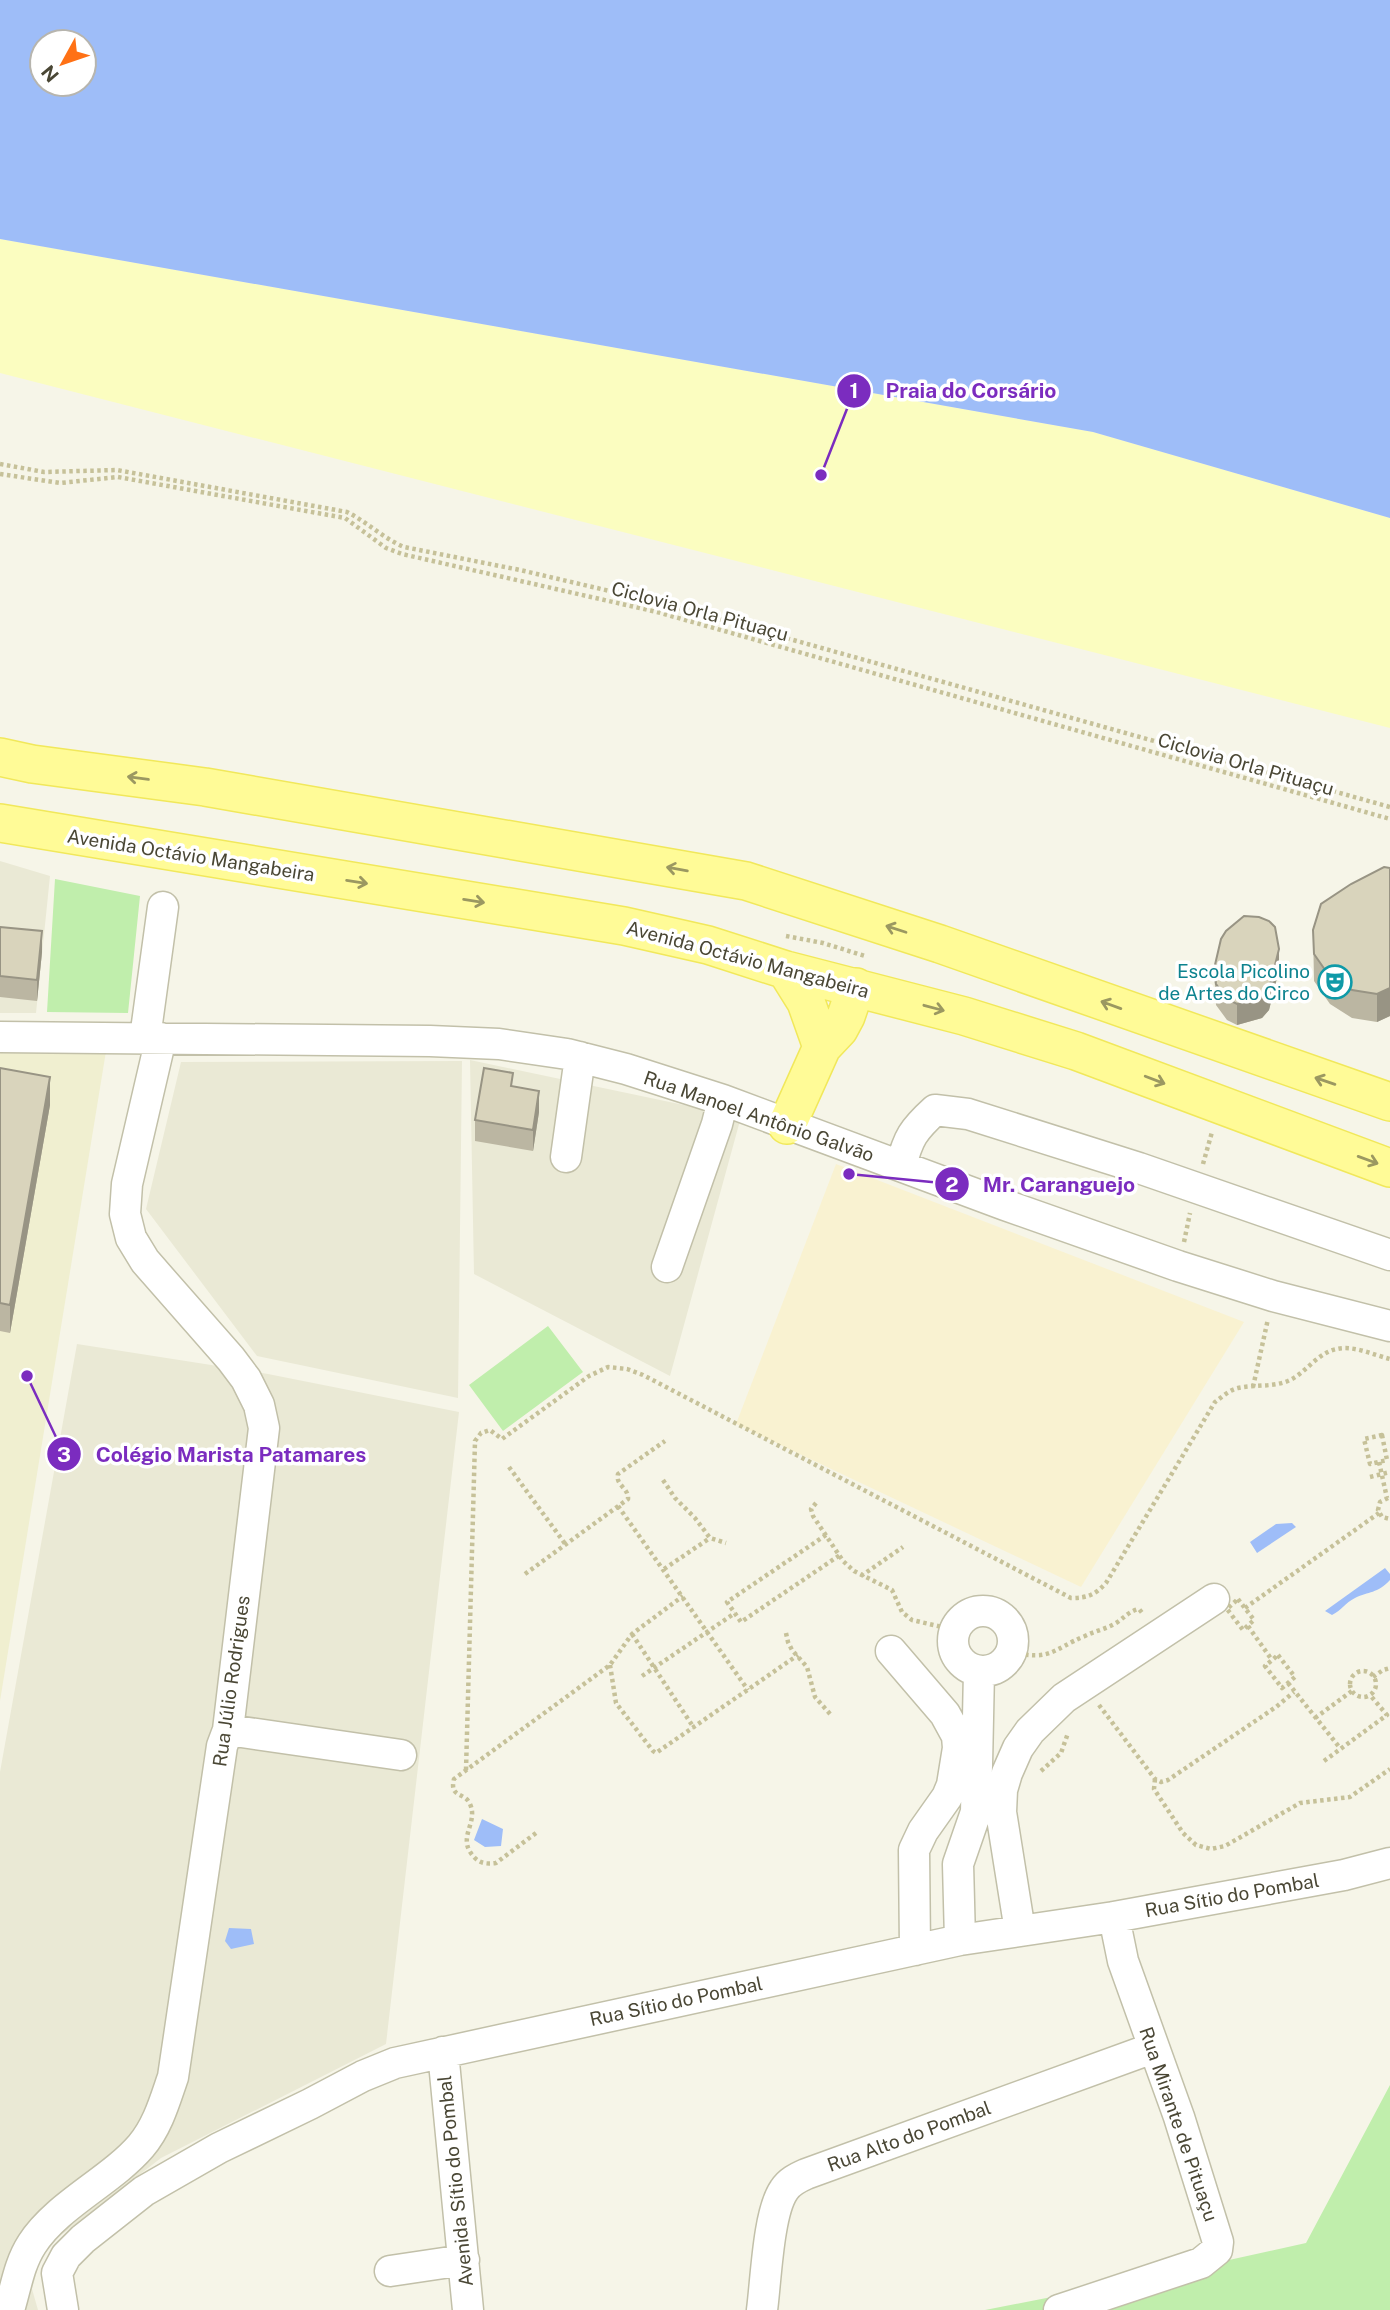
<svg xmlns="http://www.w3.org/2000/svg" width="1390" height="2310" font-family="'Public Sans',sans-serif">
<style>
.residential{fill:#eae9d5}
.commercial{fill:#f9f2d1}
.education{fill:#f0efd0}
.green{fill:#c0eeac}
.sand{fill:#fbfdc0}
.water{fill:#9ebdf8;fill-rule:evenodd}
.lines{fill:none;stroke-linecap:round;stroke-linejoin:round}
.minor-casing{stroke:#c2c0a9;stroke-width:33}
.major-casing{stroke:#f1e85b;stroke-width:40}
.path{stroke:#c6c199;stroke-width:4.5;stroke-dasharray:3.5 3.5;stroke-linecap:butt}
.minor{stroke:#fff;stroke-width:30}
.major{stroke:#fffb97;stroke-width:37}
.wall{fill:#bbb6a2}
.shaded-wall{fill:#989484}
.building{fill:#d9d4bc;stroke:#989484;stroke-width:2}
.oneway{stroke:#9b9861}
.labels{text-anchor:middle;stroke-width:7;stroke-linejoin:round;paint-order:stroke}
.street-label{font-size:19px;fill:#4a4735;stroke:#fff}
.culture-label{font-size:19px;fill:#0d838f;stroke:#fff;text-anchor:end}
.leader{fill:none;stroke:#7b2cbf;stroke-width:2.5}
.callout-dot{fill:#7b2cbf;stroke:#fff;stroke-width:2.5}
.mark-label{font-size:21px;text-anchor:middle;font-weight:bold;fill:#fff}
.callout-label{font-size:21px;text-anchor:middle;font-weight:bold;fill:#7b2cbf;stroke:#fff;stroke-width:7;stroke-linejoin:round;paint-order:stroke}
</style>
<rect width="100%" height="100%" fill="#f6f5e8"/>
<path class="residential" d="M0,861L50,876L36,1013H0Z
M470,1060L741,1117L670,1376L474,1274Z
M462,1061L458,1398L257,1356L146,1209L181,1062Z
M77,1344L268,1374L459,1412L386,2044L161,2158L43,2249L32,2289L38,2310H0V1772Z"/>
<path class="commercial" d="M836,1164L1244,1322L1081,1587L736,1424Z"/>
<path class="education" d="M107,1045L0,1701V1050Z"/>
<path class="green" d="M55,879L140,896L128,1013L47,1012Z
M548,1326L583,1372L503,1431L469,1385Z
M1390,2085V2310H985L1143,2279L1306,2243Z"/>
<path class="sand" d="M0,239L1093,432L1390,518V728L0,373Z"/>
<path class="water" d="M0,0H1390V518L1093,432L0,239ZM42,42H84V84H42Z
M1292,1523L1296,1527L1257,1553L1250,1542L1276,1524Z
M1385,1568L1390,1574V1580C1377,1594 1369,1591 1355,1598C1345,1603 1342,1610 1332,1615L1325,1611Z
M482,1819L503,1829L501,1846L485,1847L474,1840Z
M229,1928L251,1929L254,1944L231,1949L225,1941Z"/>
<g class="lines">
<defs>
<path id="minor" d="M0,1037L430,1041L499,1044L567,1054L626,1069L723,1100L1005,1205L1178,1266L1273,1296L1390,1326
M145,1038L163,907
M566,1157L580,1057
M901,1166C908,1138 913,1130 935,1110L968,1114L1139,1168L1390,1255
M667,1267L717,1124L723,1100
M953 1641a30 30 0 1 1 60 0a30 30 0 1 1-60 0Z
M891,1651L945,1714L957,1736L958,1748L952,1785L947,1797L923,1831L914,1850L915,1950
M228,1730L401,1755
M1020,1931L1001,1812L1002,1790L1007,1773L1018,1748L1030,1731L1064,1698L1214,1599
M960,1940L958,1864L976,1812L979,1671
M443,2052L468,2310
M390,2271L464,2260
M9,2310C16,2287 19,2264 32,2244C57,2205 111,2181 141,2146C158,2126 165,2100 173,2077L222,1746L228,1730L264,1428L259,1405L246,1379L231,1359L145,1261L131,1238L125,1214L127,1184L161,1038
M63,2310L57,2273L66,2256L83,2239L144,2191L219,2148L310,2104L363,2076L395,2063L960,1940L1114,1917L1344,1875L1390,1863
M762,2310C766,2281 768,2213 784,2190C789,2182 797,2178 806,2174L1153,2048
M1059,2310L1201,2263L1217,2250L1218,2242L1179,2117L1123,1961L1114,1917"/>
<path id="major" d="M0,757L32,764L205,787L746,881L940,944L1390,1102
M0,823L624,926L708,945L786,970L964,1016L1076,1051L1390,1168
M786,970L806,1002L822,1047
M787,1125L822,1047L839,1029L846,1016L856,987"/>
</defs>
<use href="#minor" class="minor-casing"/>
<use href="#major" class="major-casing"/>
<path class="path" d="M0,464L44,472L117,470L347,512C367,522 383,538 404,547L520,570L661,603L1390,807
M0,474L60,483L118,477L345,518L386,548L402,554L657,612L1390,819
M786,936L823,943L865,956
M1203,1164L1212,1132
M1184,1242L1190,1213
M1253,1387L1268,1319
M1382,1435L1387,1460L1370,1464L1364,1439Z
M1379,1462L1387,1498
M509,1467L566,1545
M1370,1477L1390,1472
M663,1480L675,1498L695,1518L710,1538L726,1543
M1388,1498L1380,1502L1378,1510L1382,1517L1390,1519
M816,1503L811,1509L813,1516L843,1561L854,1571L892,1590L902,1612L912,1620L955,1630
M618,1506L748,1690
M826,1535L727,1602L741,1622L840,1555
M664,1569L710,1538
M525,1574L628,1499C629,1488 615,1485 618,1474L665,1441
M861,1576L903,1547
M1238,1599L1254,1620L1243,1630L1227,1609Z
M1245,1608L1379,1513
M1248,1626L1272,1660
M786,1633L788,1642L792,1650L807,1667L815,1697L831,1715
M632,1634L694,1728
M1011,1652C1052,1661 1051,1650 1085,1636C1095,1631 1106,1629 1116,1623C1124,1618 1129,1611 1139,1609L1143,1614
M1278,1655L1295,1677L1282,1688L1265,1666Z
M610,1665L616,1703L653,1751L656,1753L798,1655
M1350 1684a13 13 0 1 1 26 0a13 13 0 1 1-26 0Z
M642,1676L735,1613
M1373,1677L1383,1670L1390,1668
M1288,1683L1340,1748
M1099,1705L1155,1779L1161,1782L1168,1780L1276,1707L1294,1692
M1315,1718L1352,1691
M1324,1761L1387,1715L1370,1695
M466,1770L475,1441L481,1433L490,1430L502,1439L589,1376L608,1367L627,1369L643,1375L1071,1598C1087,1598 1095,1595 1106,1583L1215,1402C1222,1397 1229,1390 1238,1388C1256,1384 1275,1388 1292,1379C1307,1371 1319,1352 1337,1349C1353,1345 1374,1355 1390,1359
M1041,1771L1061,1753L1068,1733
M1155,1779L1154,1789L1183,1833L1196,1845L1211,1849L1225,1846L1300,1803L1350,1797L1390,1769
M536,1833L496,1863C488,1864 481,1864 475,1858C455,1838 479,1824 470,1804C465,1792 449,1798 454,1779L610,1665L632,1634L683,1596"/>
<use href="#minor" class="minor"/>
<use href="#major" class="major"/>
</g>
<path class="wall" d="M1390,868V1016L1377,1022L1352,1018L1330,1004L1314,981L1313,930Z
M0,927L42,952L37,1001L0,997Z
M1214,969L1279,970L1269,1010L1262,1018L1237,1025L1227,1020L1216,1005Z
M0,1068L50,1105L10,1333L0,1331Z
M513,1086L539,1112L533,1151L475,1141V1120Z"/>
<path class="shaded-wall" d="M42,931V952L37,1001V980Z
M1279,949V970L1269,1010L1262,1018L1237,1025V1004Z
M1390,988V1016L1377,1022V994Z
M50,1077V1105L10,1333V1305Z
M539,1091V1112L533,1151V1130Z"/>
<path class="building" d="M1384,867L1390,868V988L1377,994L1352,990L1330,977L1314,954L1313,930L1321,904L1351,884Z
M1244,916L1259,917L1269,921L1275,927L1279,949L1269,989L1262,997L1237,1004L1227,999L1216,984L1214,969L1221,939L1226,931Z
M0,927L42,931L37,980L0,976Z
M0,1068L50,1077L10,1305L0,1303Z
M484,1068L513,1073L511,1086L539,1091L533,1130L475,1120Z"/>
<defs><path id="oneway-shaft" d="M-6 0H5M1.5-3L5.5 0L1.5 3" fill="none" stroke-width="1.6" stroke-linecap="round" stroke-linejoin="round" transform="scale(1.75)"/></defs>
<g class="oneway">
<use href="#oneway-shaft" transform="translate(138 778) rotate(-172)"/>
<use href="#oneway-shaft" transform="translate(677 869) rotate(-170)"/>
<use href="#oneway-shaft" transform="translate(357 882) rotate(9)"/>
<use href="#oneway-shaft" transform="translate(474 901) rotate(9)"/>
<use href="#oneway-shaft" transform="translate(896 929) rotate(-162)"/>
<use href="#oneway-shaft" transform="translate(1111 1005) rotate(-160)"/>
<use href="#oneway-shaft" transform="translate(934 1008) rotate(15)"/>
<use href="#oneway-shaft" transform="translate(1155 1080) rotate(21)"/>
<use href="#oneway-shaft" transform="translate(1325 1081) rotate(-161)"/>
<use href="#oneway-shaft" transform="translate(1368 1160) rotate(20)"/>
</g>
<defs>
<symbol id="theatre-ring" viewBox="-11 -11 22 22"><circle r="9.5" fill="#fff" stroke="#0f9aa8" stroke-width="1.5"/><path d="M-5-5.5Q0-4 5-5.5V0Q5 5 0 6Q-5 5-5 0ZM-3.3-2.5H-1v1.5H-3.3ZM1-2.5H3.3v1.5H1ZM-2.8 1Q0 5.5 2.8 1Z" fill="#0f9aa8"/></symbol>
</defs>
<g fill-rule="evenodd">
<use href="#theatre-ring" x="1316" y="963" width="38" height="38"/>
</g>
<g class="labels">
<g class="street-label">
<text transform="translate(700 611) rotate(15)" y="7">Ciclovia Orla Pituaçu</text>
<text transform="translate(1246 764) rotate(16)" y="7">Ciclovia Orla Pituaçu</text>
<text transform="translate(191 855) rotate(9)" y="7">Avenida Octávio Mangabeira</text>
<text transform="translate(748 959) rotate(15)" y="7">Avenida Octávio Mangabeira</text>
<text transform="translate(759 1116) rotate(19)" y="7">Rua Manoel Antônio Galvão</text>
<text transform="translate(231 1681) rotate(-82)" y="7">Rua Júlio Rodrigues</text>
<text transform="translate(1232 1895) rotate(-10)" y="7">Rua Sítio do Pombal</text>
<text transform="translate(676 2001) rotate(-12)" y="7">Rua Sítio do Pombal</text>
<text transform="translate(1179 2124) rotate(71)" y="7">Rua Mirante de Pituaçu</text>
<text transform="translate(909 2136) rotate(-20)" y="7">Rua Alto do Pombal</text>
<text transform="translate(455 2181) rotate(-96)" y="7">Avenida Sítio do Pombal</text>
</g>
<g class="culture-label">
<text x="1310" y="978">Escola Picolino<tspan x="1310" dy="22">de Artes do Circo</tspan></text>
</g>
</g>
<path class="leader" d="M821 475L854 391M849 1174L952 1184M27 1376L64 1454"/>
<g class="callout-dot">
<circle cx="821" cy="475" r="7"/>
<circle cx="849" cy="1174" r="7"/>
<circle cx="27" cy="1376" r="7"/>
<circle cx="854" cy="391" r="18"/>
<circle cx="952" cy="1184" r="18"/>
<circle cx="64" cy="1454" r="18"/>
</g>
<g class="mark-label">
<text x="854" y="398">1</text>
<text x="952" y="1192">2</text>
<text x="64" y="1462">3</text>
</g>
<g class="callout-label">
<text x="971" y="398">Praia do Corsário</text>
<text x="1059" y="1192">Mr. Caranguejo</text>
<text x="231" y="1462">Colégio Marista Patamares</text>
</g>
<g transform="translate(63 63) rotate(230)"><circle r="33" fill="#ffffff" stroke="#b7b5ae" stroke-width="2"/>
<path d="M0-5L12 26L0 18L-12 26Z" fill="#ff7115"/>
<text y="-10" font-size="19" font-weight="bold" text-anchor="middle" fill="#4a4735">N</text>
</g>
</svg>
